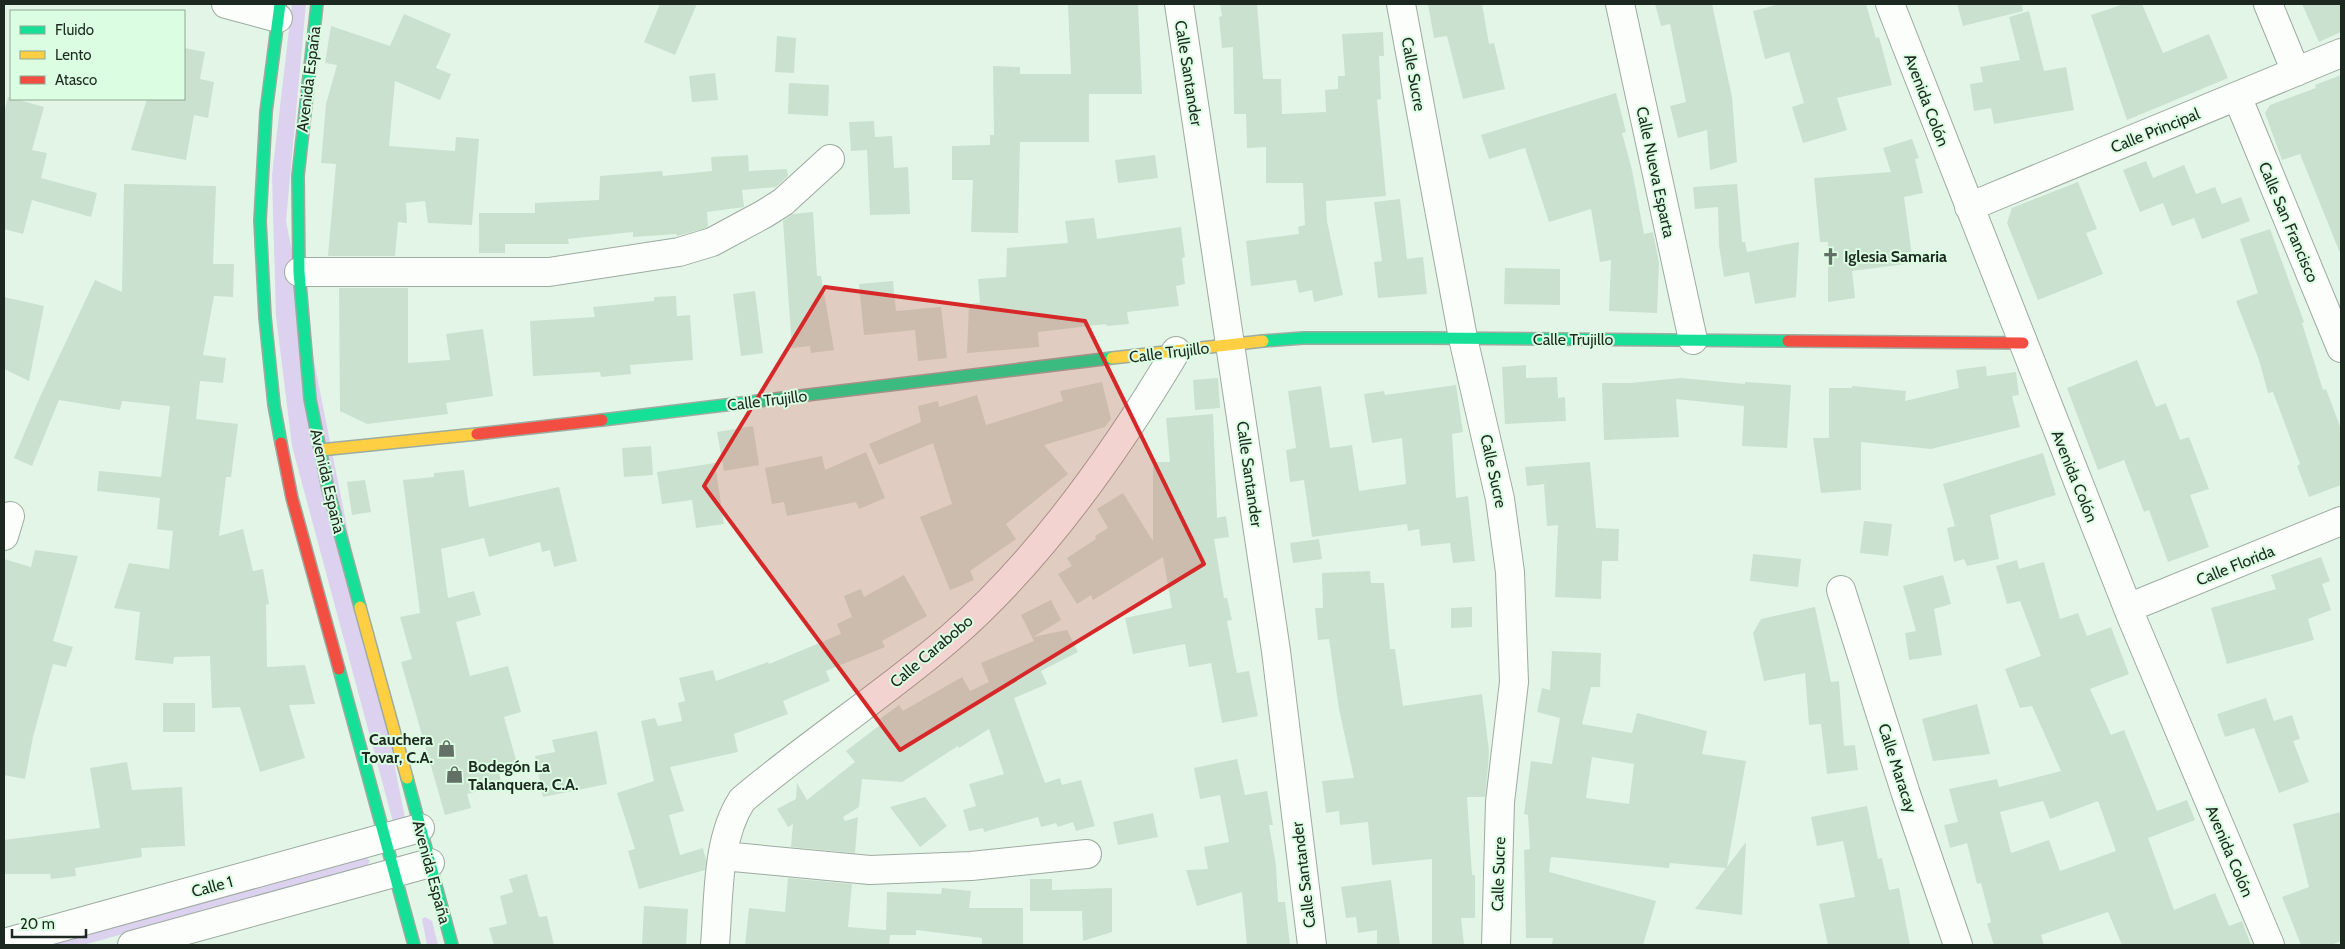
<svg xmlns="http://www.w3.org/2000/svg" width="2345" height="949" font-family="Cabin,sans-serif">
<style>
.green{fill:#dcd1ef}
.building{fill:#cae1cf;fill-rule:evenodd}
.lines{fill:none;stroke-linecap:round;stroke-linejoin:round}
.street-casing{stroke:#9daba0;stroke-width:30}
.fast-casing{stroke:#9daba0;stroke-width:14}
.slow-casing{stroke:#9daba0;stroke-width:14}
.jam-casing{stroke:#9daba0;stroke-width:14}
.street{stroke:#fbfefb;stroke-width:28}
.fast{stroke:#16e098;stroke-width:11}
.slow{stroke:#ffcf43;stroke-width:11}
.jam{stroke:#f24e42;stroke-width:11}
.marked{fill:#d62828;fill-opacity:0.2;stroke:#d62828;stroke-width:4;stroke-linejoin:round}
.labels{text-anchor:middle;stroke-width:4;stroke-linejoin:round;paint-order:stroke}
.street-label{font-size:16px;fill:#1d2920;stroke:#dbfde2}
.poi-label{font-size:16px;font-weight:bold;fill:#1d2920;stroke:#dbfde2;text-anchor:start}
</style>
<rect width="100%" height="100%" fill="#e3f5e7"/>
<path class="green" d="M292,4H306L286,221L405,818L393,822L292,446L276,316L272,175Z
M363,857L367,858L370,861L366,867L83,945H44Z
M425,917L432,921L438,945H427L422,919Z"/>
<path class="building" d="M660,4H697L675,55L644,42Z
M1068,4H1138L1142,94H1089V142H1020L1018,233L971,232L973,180H952V146L990,145V135H994L993,66L1020,67V74H1071Z
M1220,4H1257L1263,79H1281L1282,114L1326,112L1325,90L1338,89V76H1345L1342,34L1383,32L1384,56H1379L1381,99L1377,100L1386,196L1326,201L1327,221L1343,295L1314,302L1312,290L1299,293L1296,280L1251,286L1246,241L1299,234L1298,227L1305,225L1303,183H1266V147L1247,148L1246,114H1234L1233,47L1222,48L1219,17L1222,16Z
M1428,4H1482L1489,44L1494,43L1505,89L1463,99L1447,36L1434,38Z
M1655,4H1712L1732,97L1737,162L1710,170L1707,130L1678,138L1670,106L1686,102L1670,24L1661,26Z
M1780,4H1866L1876,38L1879,37L1892,85L1837,98L1847,130L1803,143L1792,107L1804,103L1789,52L1765,59L1753,11Z
M1957,4H2022L2023,11L1963,26Z
M2124,4H2142L2163,53L2209,34L2228,78L2127,120L2091,15Z
M2302,4H2341V32L2319,42Z
M2029,11L2044,71L2066,67L2074,110L1994,124L1991,108L1974,111L1970,84L1983,82L1980,67L2020,60L2009,17Z
M404,14L451,34L436,68L451,74L440,100L395,81L389,146L455,151L456,137L479,139L472,225L428,223L425,201L406,203L407,223L398,222L395,256H328L336,164L321,163L326,104L337,65L325,63L331,26L390,46Z
M777,36L796,38L794,73L775,72Z
M184,48L205,52L200,79L214,82L208,118L194,115L186,160L131,150L147,99H184Z
M715,73L718,100L692,102L689,76Z
M2341,75V253H2340L2300,154L2282,160L2265,113L2270,105L2316,88L2315,85Z
M789,83L829,85L828,116L788,114Z
M1616,93L1626,132L1622,133L1632,170L1644,234L1653,232L1659,263L1657,313L1609,311L1611,260L1600,262L1591,209L1549,222L1525,148L1489,159L1481,135Z
M8,97L44,107L32,150L47,153L41,178L97,193L91,217L32,200L23,234L4,229V113Z
M874,121L875,137L892,136L894,168L908,167L910,214L870,215L867,150L851,151L849,122Z
M1912,139L1919,158L1915,159L1923,193L1904,197L1913,263L1852,271L1855,298L1828,302V242H1820L1814,178L1891,172L1883,148Z
M748,155L749,171L787,169L788,176L776,187L742,190L744,207L707,212L708,226L706,228L677,236L676,234L633,237V232L568,239L569,244H505V253H479V213H535V203L599,200L600,176L662,171L663,176L712,171L711,157Z
M1155,155L1158,178L1118,183L1115,160Z
M2146,161L2153,178L2184,165L2196,194L2215,187L2222,204L2241,197L2250,221L2202,239L2194,218L2172,226L2163,203L2140,212L2123,170Z
M2078,182L2097,229L2086,233L2103,274L2038,300L2007,223L2012,208Z
M124,184L216,186L213,264H234L233,297L214,296L203,355L226,358L223,383L200,381L196,419L238,424L231,477H226L219,536L243,529L253,571L263,569L269,604L266,605L267,667L305,665L315,704L289,705L305,758L260,772L240,707L212,708L210,656L174,657L173,664L135,660L140,612L114,608L129,563L169,569L173,531L157,529L160,498L97,491L99,471L161,477L170,406L122,401L120,410L59,400L32,466L14,458L39,399L95,280L122,292Z
M1737,184L1742,242H1745L1747,252L1799,242L1796,297L1755,304L1749,272L1724,277L1719,246L1718,207L1695,209L1693,187Z
M1400,199L1407,259L1423,257L1427,294L1378,298L1374,262L1382,261L1374,202Z
M813,212L817,276H821L834,350L811,353L810,346L792,348L783,221L793,214Z
M1094,218L1097,239L1181,227L1185,257L1182,258L1185,284L1176,286L1179,306L1127,312L1129,324L1107,326L1106,324L1038,332L1039,347L967,353L969,304L980,303L978,279L1006,277L1007,248L1068,243L1065,221Z
M2270,229L2304,322L2302,323L2323,390L2326,389L2341,429V485L2309,497L2297,466L2300,464L2273,392L2268,393L2259,360L2236,301L2258,293L2240,239Z
M1505,268L1560,269V305L1504,304Z
M893,281L896,311L941,307L947,358L918,361L915,330L864,335L859,284Z
M339,288H408V363L450,360L446,334L483,329L493,396L446,403L448,414L367,424L340,411Z
M755,291L763,353L741,356L733,294Z
M676,296L677,316L690,315L693,360L630,365L631,374L601,377L600,372L533,376L530,321L595,317L593,307L654,301V297Z
M4,297L44,306L29,381L4,369Z
M2137,360L2156,407L2166,403L2180,440L2189,437L2209,489L2190,495L2209,547L2168,562L2149,510L2144,512L2124,460L2098,470L2067,388Z
M1526,365V378L1557,377L1558,398L1565,397L1566,421L1505,424L1502,367Z
M1986,366L1987,376L2016,372L2019,395L2012,396L2020,427L1931,449L1861,442V490L1821,493L1813,438H1829V388H1852V386L1906,391L1905,401L1959,388L1956,370Z
M1218,378L1220,408L1195,410L1193,380Z
M1681,378L1745,384V382L1791,385L1787,448L1742,446L1744,406L1676,399L1679,437L1604,440L1602,383H1630Z
M1102,382L1111,419L1105,427L1044,445L1068,474L1006,524L1016,539L970,571L974,580L950,590L920,517L952,504L933,443L879,465L869,444L921,422L918,406L938,401L939,407L977,395L986,425L1063,401L1060,391Z
M1456,385L1463,432L1452,434L1456,498L1468,496L1475,561L1453,563L1450,543L1421,546L1419,529L1408,531L1407,524L1312,537L1304,480L1290,482L1286,450L1296,448L1288,391L1321,386L1330,448L1352,445L1359,491L1406,484L1402,438L1372,443L1364,394L1384,391L1385,395Z
M1213,414L1217,518L1226,516L1229,537L1214,539L1224,598H1227L1232,620L1227,621L1237,673L1249,671L1258,716L1222,723L1211,663L1189,667L1185,644L1133,654L1125,618L1172,608L1163,557L1093,600L1091,595L1077,604L1058,574L1072,566L1067,558L1096,539L1095,536L1108,528L1097,509L1123,493L1153,541V462H1170L1166,418Z
M753,426L759,465L724,471L717,432Z
M651,446L653,475L624,477L622,448Z
M866,452L885,498L859,509L856,502L787,516L784,502L772,504L765,468L822,456L825,470Z
M2043,453L2056,495L1990,515L1999,559L1967,566L1964,559L1954,562L1947,528L1955,526L1943,484Z
M1590,462L1596,528L1619,529L1618,561H1602L1601,599L1555,597L1558,525L1547,526L1544,484L1527,486L1525,467Z
M715,463L724,524L696,528L692,500L662,504L657,472Z
M464,470L469,507L559,487L577,561L554,567L550,550L542,552L540,542L489,557L484,538L441,549L448,598L474,591L481,615L456,622L470,676L508,666L521,712L504,717L518,767L499,773L502,784L467,794L471,808L445,815L401,662L412,659L400,617L420,613L403,480L434,477V473Z
M365,480L371,512L352,515L347,482Z
M1864,521L1892,524L1888,556L1860,553Z
M1319,539L1322,559L1293,563L1290,543Z
M35,550L78,556L53,641L73,647L66,667L53,664L33,737L25,779L4,775V559L31,567Z
M1753,554L1801,559L1798,587L1750,581Z
M2321,557L2330,581L2322,584L2331,610L2308,619L2314,640L2227,664L2211,608L2276,589L2271,575Z
M2017,560L2019,569L2044,562L2060,619L2078,613L2087,636L2111,627L2129,674L2090,689L2111,735L2124,730L2157,811L2187,800L2195,820L2148,838L2174,910L2215,893L2229,926L2242,921L2251,945H2122L2108,912L2041,935L2044,945H1994L1987,924L1991,922L1981,883L1977,884L1967,843L1950,848L1944,825L1958,822L1949,789L1997,779L1999,787L2061,771L2032,706L2020,708L2005,669L2041,656L2020,601L2007,604L1996,566ZM2043,801L2050,819L2098,801L2116,851L2060,871L2049,840L2011,853L2000,812Z
M1370,571L1371,583H1384L1390,649H1395L1403,706L1482,694L1489,751L1488,767L1485,797H1467L1472,875H1475V918H1461L1464,945H1432V859L1372,865L1368,822L1340,825L1339,811L1326,813L1322,781L1354,778L1339,709L1329,639L1318,640L1315,608H1323L1322,573Z
M904,575L927,616L882,641L885,647L826,671L830,681L783,701L788,714L734,734L738,752L670,767L684,811L669,815L680,855L703,848L706,860L705,870L639,889L628,851L635,849L617,793L654,781L641,721L655,718L658,726L682,721L678,703L685,701L679,678L713,670L716,681L768,662L769,664L841,634L837,624L852,617L844,596L861,589L864,597Z
M1943,575L1951,604L1934,609L1942,655L1909,660L1905,633L1916,631L1903,586Z
M1051,600L1061,620L1033,637L1067,630L1078,652L1041,671L1047,684L1014,698L1045,783L1060,778L1062,785L1081,780L1095,826L1076,831L1073,822L1058,827L1056,823L1041,827L1038,817L984,832L983,828L969,831L963,810L976,806L969,784L1004,774L989,729L959,748L958,746L902,782L862,779L859,807L843,817L845,821L858,817L855,853L791,847L793,824L788,827L777,809L796,799L797,783L807,800L855,762L846,751L880,725L877,721L899,705L903,711L962,677L970,691L989,682L981,663L1034,641L1021,615Z
M1472,607V627L1451,628V608Z
M1815,607L1831,682L1839,681L1844,746L1855,745L1858,770L1827,774L1821,724L1809,725L1805,673L1764,681L1753,633L1761,619Z
M1552,651L1601,653L1600,687H1591L1582,724L1632,733L1637,713L1707,731L1702,754L1746,761L1727,867L1746,842L1742,915L1695,909L1726,868L1670,863L1669,868L1551,857L1549,872L1656,901L1643,945H1552L1553,938H1526L1524,850L1530,849L1528,815L1524,814L1531,761L1552,764L1560,718L1537,712L1542,688L1550,690ZM1592,757L1634,764L1629,804L1586,798Z
M2266,698L2274,721L2292,715L2300,739L2293,741L2309,782L2279,793L2254,728L2225,737L2217,714Z
M163,703H195V732H163Z
M1977,704L1990,754L1933,761L1922,719Z
M597,731L607,784L543,797L535,756L555,752L552,740Z
M1237,759L1245,795L1267,791L1273,825H1269L1276,865L1278,902H1285L1290,945H1247L1242,892L1197,906L1186,870L1208,869L1204,847L1229,842L1220,795L1200,799L1194,768Z
M127,762L132,790L182,787L185,846L141,848L142,857L75,868L76,876L51,879L50,874H4V840L100,828L90,768Z
M925,797L947,826L920,847L890,807Z
M1867,806L1878,859L1882,858L1889,890L1899,888L1910,945H1828L1819,904L1855,897L1843,841L1817,846L1811,817Z
M2341,812V941L2331,945H2301L2282,897L2309,887L2293,824Z
M1153,813L1158,837L1118,845L1113,822Z
M527,874L539,917L547,916L554,945H494L489,928L507,924L500,896L513,892L509,879Z
M788,878L852,884L848,927L886,930L887,892L941,894L942,888L971,891L969,908H1023V945H982V938L916,930V935H890L889,945H745L749,908L785,912Z
M1030,879H1052V890L1112,888V932L1083,941L1082,911H1030Z
M1391,880L1400,945H1377V930L1358,933L1356,917L1346,918L1341,887Z
M644,906L688,909L686,945H642Z"/>
<g class="lines">
<defs>
<path id="street" d="M226,4L278,18
M1179,4L1276,651L1312,945
M1401,4L1463,338L1500,499L1510,572L1514,682L1500,802L1496,945
M1620,4L1693,340
M1890,4L2131,616L2270,945
M2268,4L2296,72
M2237,96L2341,348
M1969,207L2341,53
M299,272H549L679,252L712,242L764,214L783,202L830,159
M4,536L10,516
M1841,590L1906,794L1958,945
M2128,608L2341,521
M723,856L870,870L971,866L1087,854
M4,943L420,828
M132,945L430,863
M715,945C719,899 716,840 742,800C809,743 884,695 950,638C1039,561 1116,452 1176,351"/>
<path id="fast" d="M280,4L266,112L260,221L265,317L274,405L281,443
M317,4L298,176L299,272L310,399L328,489L360,607
M1263,341L1303,338H1425L1788,341
M602,420L1112,358
M339,669L414,945
M407,778L452,945"/>
<path id="slow" d="M1112,358L1263,341
M320,450L477,434
M360,607L407,778"/>
<path id="jam" d="M1788,341L2023,343
M477,434L602,420
M281,443L292,498L339,669"/>
</defs>
<use href="#street" class="street-casing"/>
<use href="#fast" class="fast-casing"/>
<use href="#slow" class="slow-casing"/>
<use href="#jam" class="jam-casing"/>
<use href="#street" class="street"/>
<use href="#fast" class="fast"/>
<use href="#slow" class="slow"/>
<use href="#jam" class="jam"/>
</g>
<path class="marked" d="M825,287L1085,321L1204,564L900,750L704,486Z"/>
<defs>
<symbol id="church-bare" viewBox="-9 -9 18 18"><path d="M-1.2-6h2.4v3.5h3.3v2.4h-3.3V6h-2.4V-.1h-3.3v-2.4h3.3Z" fill="#627066" stroke="#dbfde2" stroke-width="2.5" paint-order="stroke"/></symbol>
<symbol id="shop-bare" viewBox="-9 -9 18 18"><path d="M-5-2.5h2.3a2.7 3.5 0 0 1 5.4 0H5L5.5 6h-11ZM-1.5-2.5h3a1.5 2.3 0 0 0-3 0Z" fill="#627066" stroke="#dbfde2" stroke-width="2.5" paint-order="stroke"/></symbol>
</defs>
<g fill-rule="evenodd">
<use href="#church-bare" x="1818" y="244" width="25" height="25"/>
<use href="#shop-bare" x="434" y="736" width="25" height="25"/>
<use href="#shop-bare" x="442" y="762" width="25" height="25"/>
</g>
<g class="labels">
<g class="street-label">
<text transform="translate(1189 73) rotate(81)" y="6">Calle Santander</text>
<text transform="translate(1414 74) rotate(80)" y="6">Calle Sucre</text>
<text transform="translate(308 79) rotate(-83)" y="6">Avenida España</text>
<text transform="translate(1927 100) rotate(69)" y="6">Avenida Colón</text>
<text transform="translate(2155 130) rotate(-22)" y="6">Calle Principal</text>
<text transform="translate(1656 172) rotate(78)" y="6">Calle Nueva Esparta</text>
<text transform="translate(2289 222) rotate(67)" y="6">Calle San Francisco</text>
<text x="1573" y="345">Calle Trujillo</text>
<text transform="translate(1169 352) rotate(-7)" y="6">Calle Trujillo</text>
<text transform="translate(767 400) rotate(-7)" y="6">Calle Trujillo</text>
<text transform="translate(1494 471) rotate(78)" y="6">Calle Sucre</text>
<text transform="translate(1250 474) rotate(82)" y="6">Calle Santander</text>
<text transform="translate(2075 476) rotate(68)" y="6">Avenida Colón</text>
<text transform="translate(328 481) rotate(77)" y="6">Avenida España</text>
<text transform="translate(2235 565) rotate(-22)" y="6">Calle Florida</text>
<text transform="translate(931 651) rotate(-40)" y="6">Calle Carabobo</text>
<text transform="translate(1898 768) rotate(72)" y="6">Calle Maracay</text>
<text transform="translate(2230 851) rotate(67)" y="6">Avenida Colón</text>
<text transform="translate(432 872) rotate(75)" y="6">Avenida España</text>
<text transform="translate(1498 874) rotate(-88)" y="6">Calle Sucre</text>
<text transform="translate(1303 875) rotate(-97)" y="6">Calle Santander</text>
<text transform="translate(212 886) rotate(-15)" y="6">Calle 1</text>
</g>
<g class="poi-label">
<text x="1844" y="262">Iglesia Samaria</text>
<text x="433" y="745" text-anchor="end">Cauchera<tspan x="433" dy="18">Tovar, C.A.</tspan></text>
<text x="468" y="772">Bodegón La<tspan x="468" dy="18">Talanquera, C.A.</tspan></text>
</g>
</g>
<rect width="2345" height="949" fill="none" stroke="#1d2920" stroke-width="10"/>
<rect x="10" y="10" width="175" height="90" fill="#dbfde2" stroke="#8fa894"/>
<rect x="20" y="26" width="25" height="8" fill="#16e098" stroke="#8fa894"/>
<text x="55" y="35" font-size="15" fill="#1d2920">Fluido</text>
<rect x="20" y="51" width="25" height="8" fill="#ffcf43" stroke="#8fa894"/>
<text x="55" y="60" font-size="15" fill="#1d2920">Lento</text>
<rect x="20" y="76" width="25" height="8" fill="#f24e42" stroke="#8fa894"/>
<text x="55" y="85" font-size="15" fill="#1d2920">Atasco</text>
<path d="M12 929v8h74v-8" fill="none" stroke="#1d2920" stroke-width="2.5"/>
<text x="20" y="929" font-size="15" fill="#1d2920" stroke="#dbfde2" stroke-width="4" paint-order="stroke">20 m</text>
</svg>
